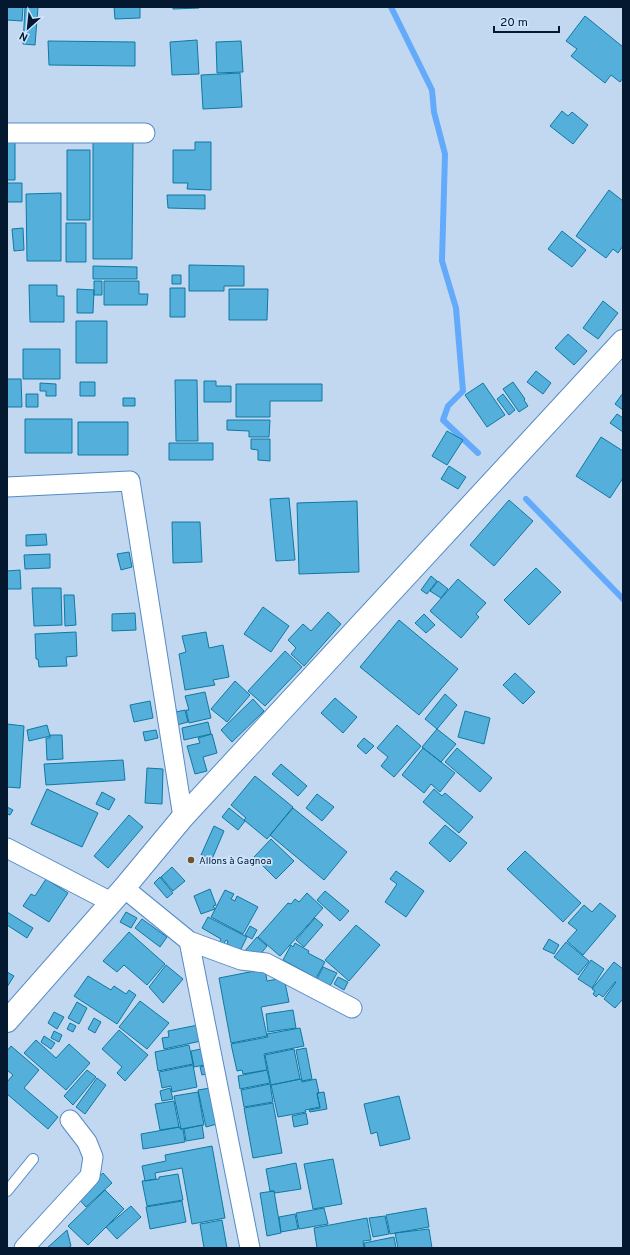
<svg xmlns="http://www.w3.org/2000/svg" width="630" height="1255" font-family="Overpass,sans-serif">
<style>
.lines{fill:none;stroke-linecap:round;stroke-linejoin:round}
.stream{stroke:#63abfa;stroke-width:6}
.building{fill:#55afdb;stroke:#0f79a2}
.lane-casing{stroke:#558bc6;stroke-width:12}
.street-casing{stroke:#558bc6;stroke-width:21}
.secondary-casing{stroke:#558bc6;stroke-width:24}
.lane{stroke:#fff;stroke-width:10}
.street{stroke:#fff;stroke-width:19}
.secondary{stroke:#fff;stroke-width:22}
.poi-dot{fill:#735329;stroke:#cfe5ff;stroke-width:1.5}
.labels{text-anchor:middle;stroke-width:3.5;stroke-linejoin:round;paint-order:stroke}
.poi-label{font-size:10px;fill:#04182f;stroke:#cfe5ff;text-anchor:start}
</style>
<rect width="100%" height="100%" fill="#c2d8f1"/>
<g class="lines">
<path class="stream" d="M391,7L432,90L434,112L445,154L442,261L456,308L463,391L448,406L443,420L478,453
M526,499L623,599"/>
</g>
<path class="building" d="M7,7H23L22,21L7,20Z
M25,7H38L35,45L23,44Z
M114,7H140V18L115,19Z
M173,7H199V8L173,9Z
M585,16L623,47V78L620,82L611,75L605,83L571,56L577,49L566,41Z
M197,40L199,74L172,75L170,42Z
M48,41L135,42V66L49,65Z
M241,41L243,72L217,73L216,42Z
M240,73L242,107L203,109L201,75Z
M562,111L568,116L572,112L588,125L573,144L550,126Z
M7,141H15V180H7Z
M93,142H133L132,259H93Z
M195,142H211V190L187,189L188,183H173V150H195Z
M67,150H90V220H67Z
M7,183H22V202H7Z
M609,190L623,201V246L618,253L613,249L606,258L576,236Z
M61,193V261H27L26,194Z
M167,195H205V209L168,208Z
M66,223H86V262H66Z
M23,228L24,250L14,251L12,229Z
M562,231L586,250L572,267L548,249Z
M189,265L244,266V286H224V291H189Z
M93,266L137,267V279H93Z
M172,275H181V284H172Z
M94,281H102V295H94Z
M104,281H139V294H148L147,305H104Z
M29,285H57V296H64V322H30Z
M170,288H185V317H170Z
M77,289L94,290L93,313H77Z
M229,289H268L267,320H229Z
M603,301L618,313L598,339L583,328Z
M76,321H107V363H76Z
M568,334L587,351L574,365L555,348Z
M23,349H60V379H23Z
M536,371L551,383L543,394L527,382Z
M7,379H21L22,407H7Z
M175,380H197L198,441H176Z
M204,381H216V386H231V402H204Z
M80,382H95V396H80Z
M513,382L525,399L524,400L528,406L519,412L503,389Z
M40,383L56,384V396H46V391H40Z
M483,383L505,415L487,427L465,395Z
M236,384H322V401H270V417H236Z
M623,393V410L615,404Z
M26,394H38V407H26Z
M503,394L515,410L509,415L497,399Z
M123,398H135V406H123Z
M617,414L623,418V432L610,423Z
M25,419H72V453H25Z
M227,420H270L269,437H249V431L227,430Z
M78,422H128V455H78Z
M447,431L463,440L447,465L432,456Z
M601,437L623,451V478L610,498L576,476Z
M251,439H270V461L258,460V450L251,449Z
M169,443H213V460H169Z
M449,466L466,477L458,489L441,479Z
M289,498L295,560L276,561L270,499Z
M509,500L533,521L494,566L470,545Z
M357,501L359,572L299,574L297,503Z
M172,522H200L202,562L173,563Z
M46,534L47,545L26,546V535Z
M129,552L132,567L121,570L117,554Z
M50,554V568L25,569L24,555Z
M536,568L561,592L529,625L504,600Z
M20,570L21,589H7V571Z
M431,576L437,581L427,594L421,590Z
M458,579L486,603L476,614L479,617L461,638L430,611Z
M438,581L448,589L441,598L430,591Z
M32,588H61L62,625L34,626Z
M64,595H74L76,625L65,626Z
M263,607L289,626L271,652L244,634Z
M328,612L341,624L304,666L291,654L296,648L288,640L303,624L311,631Z
M135,613L136,630L112,631V614Z
M424,614L435,625L426,633L415,623Z
M399,620L458,669L419,715L360,667Z
M76,632L77,656L66,657L67,666L39,667L38,659H36L35,634Z
M206,632L209,648L223,645L229,677L213,680L215,685L185,690L179,654L186,652L182,636Z
M285,651L302,667L265,706L248,691Z
M515,673L535,692L523,704L503,685Z
M235,681L250,695L227,722L211,709Z
M205,692L211,718L189,723L186,710H189L185,696Z
M445,694L457,705L437,729L425,719Z
M335,698L357,717L343,733L321,713Z
M253,699L264,711L232,742L221,730Z
M150,701L153,718L134,722L130,705Z
M176,709V712L185,710L188,722L173,726L169,711Z
M465,711L490,718L484,744L458,737Z
M208,722L211,734L184,740L182,728Z
M7,724L24,726L20,788L7,787Z
M47,725L50,736L29,741L27,730Z
M397,725L421,746L394,777L381,766L388,757L377,748Z
M437,729L456,744L441,762L422,747Z
M156,730L158,738L145,741L143,732Z
M212,734L217,753L203,757L207,771L195,774L187,746L200,743L198,738Z
M50,735H62L63,759L47,760L46,738H50Z
M364,738L374,746L366,754L357,746Z
M423,748L455,773L440,792L431,784L424,793L402,775Z
M457,748L492,778L480,792L445,762Z
M123,760L125,780L46,785L44,764Z
M281,764L307,786L298,796L272,774Z
M147,768L163,769L162,804L145,803Z
M255,776L293,807L267,839L244,820L246,818L231,805Z
M47,789L98,813L82,847L31,824Z
M434,789L442,796L445,793L473,817L459,833L423,802Z
M102,792L115,799L109,810L96,804Z
M317,794L334,807L322,821L306,808Z
M7,807L13,810L10,815L7,814Z
M229,808L245,821L238,830L222,817Z
M293,808L347,852L324,880L270,835Z
M129,815L143,827L108,868L94,856Z
M445,825L467,843L450,862L429,843Z
M214,826L224,831L212,859L201,855Z
M271,839L294,861L276,879L254,857Z
M525,851L581,903L563,922L507,869Z
M172,867L185,881L173,891L161,877Z
M396,871L424,891L406,917L385,902L397,884L390,879Z
M160,877L173,893L167,898L154,883Z
M46,879L68,893L49,922L23,906L31,894L35,896Z
M210,889L216,905L213,906L215,909L201,914L194,896Z
M225,890L234,894L231,899L235,901L237,896L258,907L243,934L211,917Z
M325,891L349,911L340,921L317,900Z
M307,893L323,908L280,956L258,937L288,903L291,904L295,899L299,902Z
M600,903L616,916L583,955L567,941L577,930L568,923L584,905L592,912Z
M7,912L33,928L27,938L7,925Z
M126,912L137,918L131,928L120,922Z
M208,917L247,937L240,951L227,944L228,941L226,940L223,945L219,943L221,939L202,928Z
M315,918L323,925L304,947L296,940Z
M142,919L167,937L160,947L135,928Z
M356,925L380,945L349,981L325,960Z
M250,926L257,930L252,939L245,935Z
M129,932L165,964L147,985L124,965L117,972L103,961Z
M257,937L267,946L255,961L244,952Z
M549,939L559,945L554,954L543,949Z
M566,942L589,961L578,975L554,957Z
M295,943L309,951L308,953L325,962L316,978L283,960L291,945L293,947Z
M591,960L604,969L592,988L578,979Z
M614,962L623,969V999L615,1008L604,999L616,982H615L603,997L599,994L596,997L593,994L595,991L592,989Z
M166,965L183,979L163,1003L149,987Z
M323,967L337,973L330,986L317,979Z
M265,969L267,981L284,978L289,1002L261,1007L267,1036L231,1043L219,978Z
M7,972L14,976L7,987Z
M88,976L111,990L114,986L126,994L129,990L136,995L117,1024L74,996Z
M338,977L348,982L344,990L334,984Z
M140,1001L169,1023L147,1049L119,1027Z
M77,1002L87,1008L79,1024L68,1018Z
M293,1010L296,1028L268,1032L266,1014Z
M54,1012L64,1017L57,1029L48,1023Z
M94,1018L101,1022L95,1033L88,1029Z
M70,1023L76,1026L73,1032L67,1029Z
M198,1025L201,1041L164,1049L162,1038L169,1037L168,1031Z
M300,1028L304,1046L264,1054L267,1070L243,1074L242,1070L237,1071L231,1044L268,1037L267,1034Z
M119,1030L148,1055L125,1081L117,1073L122,1067L102,1049Z
M54,1031L62,1035L59,1042L51,1038Z
M44,1036L55,1043L51,1049L41,1042Z
M36,1040L56,1058L69,1044L90,1063L66,1090L24,1053Z
M189,1045L193,1064L158,1071L155,1052Z
M11,1046L39,1070L24,1088L58,1117L48,1129L7,1094V1082L13,1075L7,1070V1051Z
M206,1048L209,1064L194,1067L191,1051Z
M306,1048L312,1079L302,1081L296,1050Z
M294,1049L300,1079L271,1085L265,1055Z
M193,1065L197,1087L172,1092L171,1086L162,1088L159,1072Z
M208,1065L210,1073L202,1075L200,1067Z
M87,1070L96,1077L73,1105L64,1096Z
M267,1070L270,1083L240,1089L238,1076Z
M97,1078L106,1085L85,1114L76,1107Z
M301,1079L302,1082L316,1079L319,1093L317,1094L320,1107L305,1110L306,1112L278,1117L271,1085Z
M270,1084L273,1102L244,1107L241,1090Z
M170,1088L173,1099L162,1101L160,1091Z
M210,1088L217,1124L206,1127L198,1090Z
M198,1092L204,1125L181,1129L174,1096Z
M324,1092L327,1109L310,1112L309,1110L320,1108L317,1093Z
M399,1096L410,1139L380,1146L377,1132L371,1134L364,1104Z
M174,1101L179,1127L160,1130L155,1104Z
M273,1103L282,1153L253,1158L244,1108Z
M306,1113L308,1124L294,1127L292,1116Z
M202,1125L204,1138L186,1141L184,1129Z
M180,1127V1129H183L185,1142L143,1149L141,1134Z
M212,1146L225,1218L192,1224L182,1168L155,1173L156,1179L145,1181L142,1166L166,1161L165,1155Z
M333,1159L342,1204L313,1209L304,1164Z
M296,1163L301,1189L275,1193L274,1191H270L266,1169Z
M103,1173L112,1183L86,1207L77,1197Z
M178,1174L183,1200L147,1206L142,1181L159,1179V1177Z
M105,1190L124,1209L88,1245L68,1226Z
M274,1191L281,1233L267,1236L260,1193Z
M182,1201L186,1222L150,1229L146,1207Z
M131,1206L141,1217L117,1239L106,1227Z
M324,1208L328,1224L299,1229L296,1213Z
M426,1208L429,1227L390,1234L386,1215Z
M295,1214L298,1229L281,1232L279,1217Z
M385,1216L389,1234L373,1237L369,1218Z
M367,1218L371,1240L363,1241L364,1248H317L314,1228Z
M222,1220L227,1248H204L200,1224Z
M429,1229L432,1248H398L395,1233Z
M67,1230L71,1246L68,1248H47Z
M394,1237L396,1248H365L364,1243Z"/>
<g class="lines">
<defs>
<path id="lane" d="M7,1191L33,1159"/>
<path id="street" d="M7,133H145
M7,487L130,481L183,817
M7,848L111,902
M124,888L189,941L250,1248
M189,941L241,960L266,963L352,1008
M24,1248L90,1176L93,1157L87,1142L70,1120"/>
<path id="secondary" d="M7,1021L124,888L183,817L623,341"/>
</defs>
<use href="#lane" class="lane-casing"/>
<use href="#street" class="street-casing"/>
<use href="#secondary" class="secondary-casing"/>
<use href="#lane" class="lane"/>
<use href="#street" class="street"/>
<use href="#secondary" class="secondary"/>
</g>
<circle class="poi-dot" cx="191" cy="860" r="4"/>
<g class="labels">
<g class="poi-label">
<text x="199" y="864">Allons à Gagnoa</text>
</g>
</g>
<rect width="630" height="1255" fill="none" stroke="#04182f" stroke-width="16"/>
<g transform="translate(28 28) rotate(207)" stroke="#cfe5ff" stroke-width="3" paint-order="stroke">
<path d="M0-3L7 15L0 10L-7 15Z" fill="#04182f"/>
<text y="-6" font-size="11" font-weight="bold" text-anchor="middle" fill="#04182f">N</text>
</g>
<path d="M494 26v6h65v-6" fill="none" stroke="#04182f" stroke-width="2"/>
<text x="500" y="26" font-size="12" fill="#04182f" stroke="#cfe5ff" stroke-width="3" paint-order="stroke">20 m</text>
</svg>
